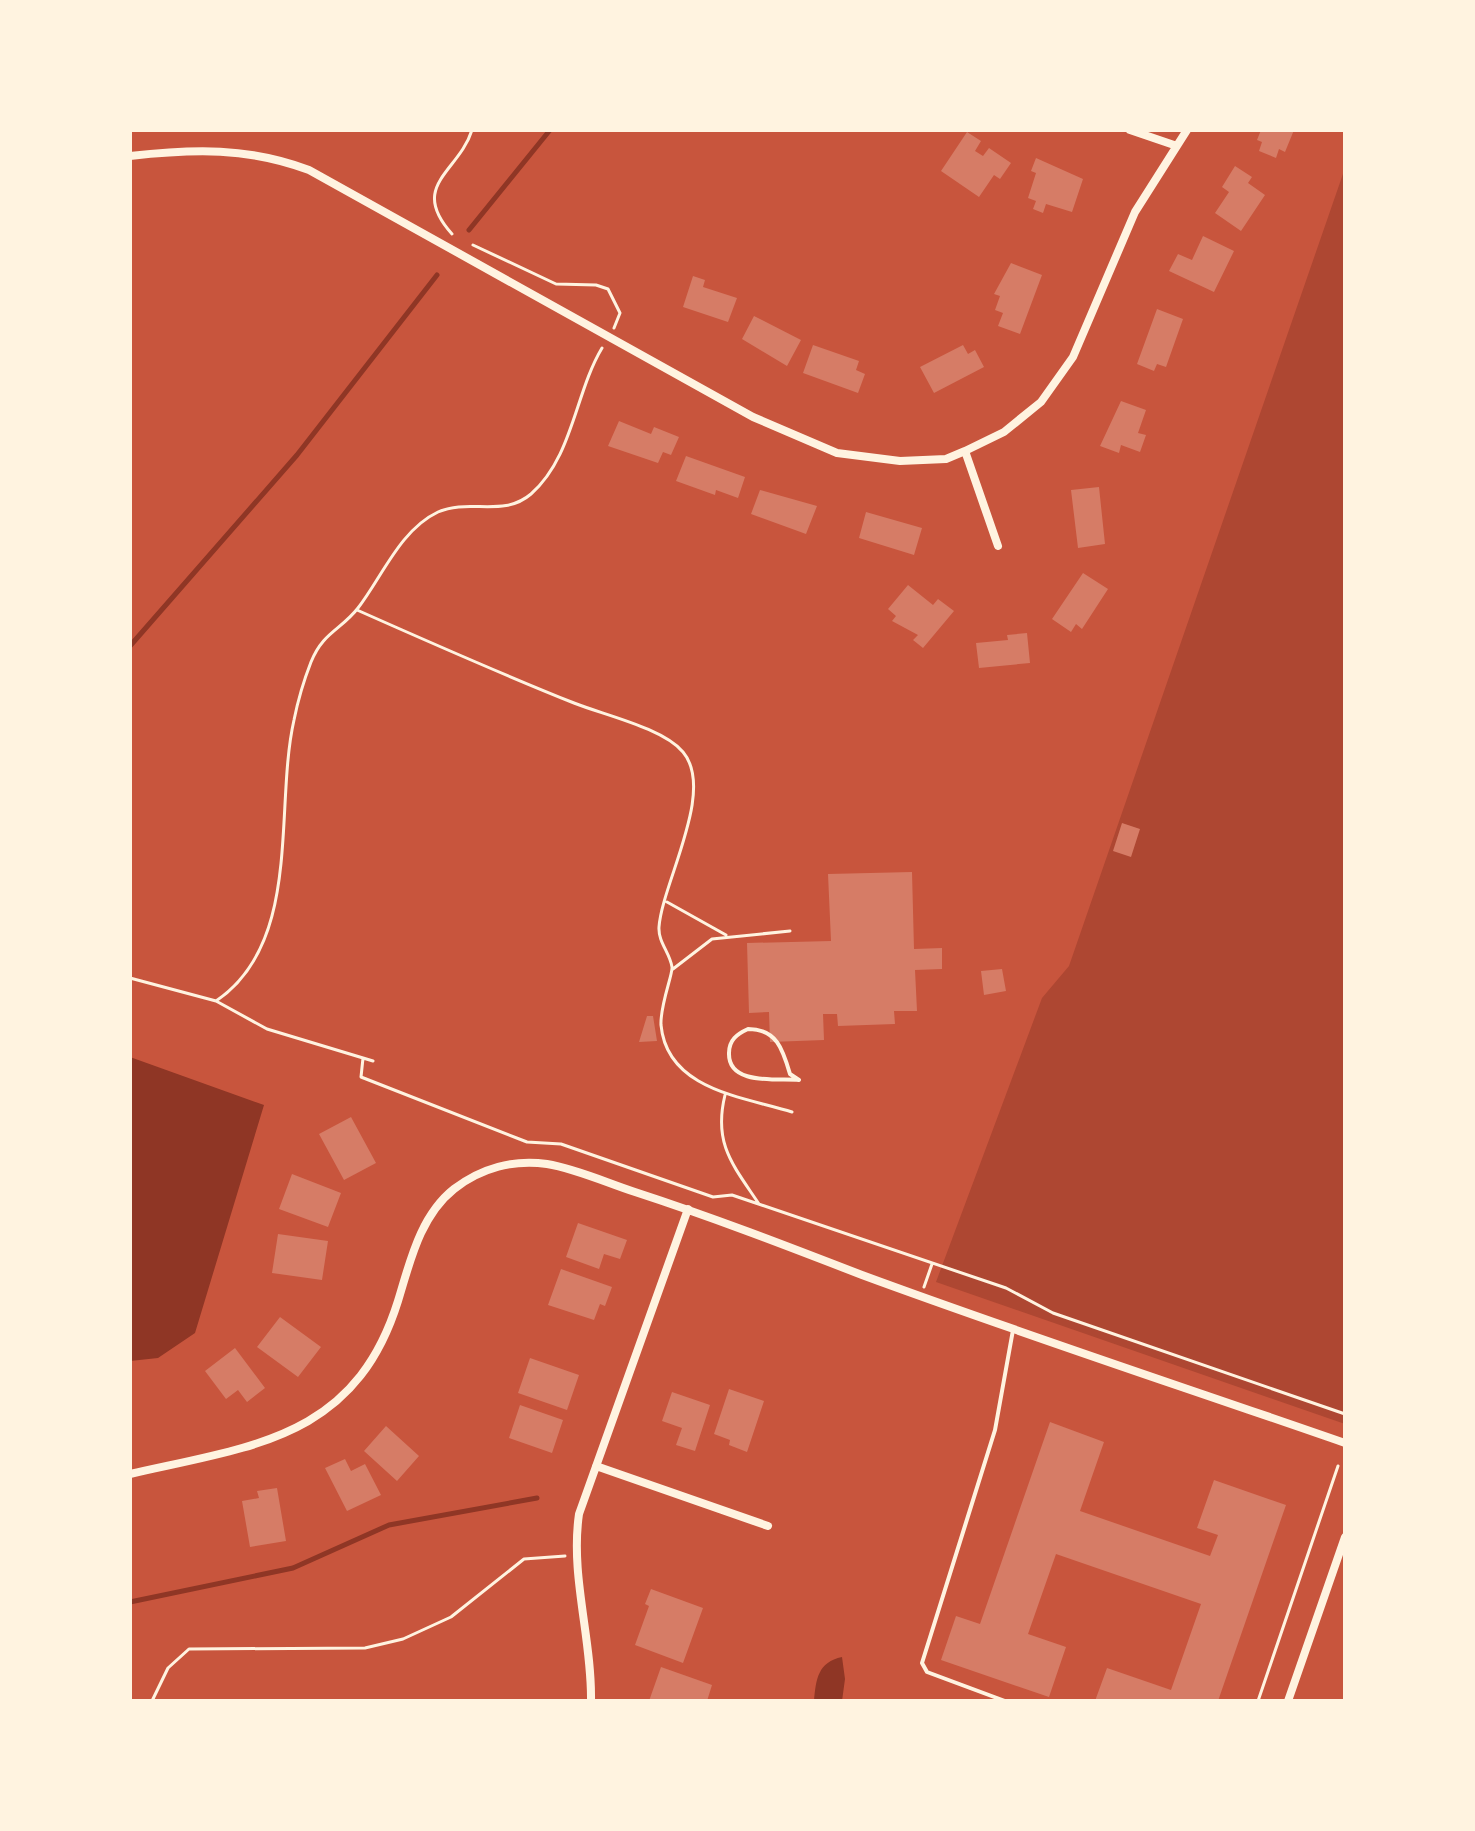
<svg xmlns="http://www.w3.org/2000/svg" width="1475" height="1831" font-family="Figtree,sans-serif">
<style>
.green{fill:#ae4732}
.water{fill:#8f3625}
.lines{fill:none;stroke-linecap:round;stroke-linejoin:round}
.stream{stroke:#8f3625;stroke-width:5}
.building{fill:#d67c66}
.path{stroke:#fff3e0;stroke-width:3}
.service{stroke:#fff3e0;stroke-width:4}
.minor{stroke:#fff3e0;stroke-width:8}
</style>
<rect width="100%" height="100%" fill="#c8553d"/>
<path class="green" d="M1345,168V1424L936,1282L1042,998L1069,966Z"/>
<path class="water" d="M130,1057L264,1105L195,1333L158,1358L130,1361Z
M842,1657L845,1679L842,1701H814C816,1679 818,1662 842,1657Z"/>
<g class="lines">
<path class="stream" d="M469,230L550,130
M130,646L297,455L437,275
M130,1602L293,1568L389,1525L537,1498"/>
</g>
<path class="building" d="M1261,130H1294L1285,152L1279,149L1276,158L1259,151L1262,142L1257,140Z
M967,132L981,141L975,151L983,156L989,148L1011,163L1000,179L994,175L979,197L941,171Z
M1036,158L1083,179L1072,212L1046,204L1043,213L1033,209L1036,201L1028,198L1036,173L1031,171Z
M1235,166L1252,177L1248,183L1265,195L1241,231L1215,213L1229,192L1222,187Z
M1203,236L1234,251L1214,292L1169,271L1178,254L1192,260Z
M1011,263L1042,275L1020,334L998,326L1003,313L995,310L1000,296L994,294Z
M693,276L705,280L703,287L737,298L728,322L683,307Z
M1157,309L1183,319L1166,367L1157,364L1154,371L1137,364Z
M754,316L801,340L787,366L742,339Z
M813,345L859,361L856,370L865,374L858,393L803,373Z
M963,345L968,354L975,350L984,367L934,393L920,367Z
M1121,401L1146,410L1138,433L1146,435L1140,452L1121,445L1119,453L1100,446Z
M619,421L651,434L654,427L679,437L671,455L663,452L658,463L608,446Z
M686,456L745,477L738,498L716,490L715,495L676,481Z
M1099,487L1105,544L1078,548L1071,490Z
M760,490L817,506L806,534L751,514Z
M866,512L922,528L914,555L859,538Z
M1083,573L1108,589L1082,629L1076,624L1071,632L1052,619Z
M908,585L933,605L938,599L954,611L923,648L913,640L918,635L892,621L896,616L888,609Z
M1027,633L1030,663L979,668L976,643L1008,640L1007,635Z
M1122,823L1140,829L1131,857L1113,851Z
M912,872L914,949L942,948V969L915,970L917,1011H894L895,1024L838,1026L837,1014H823L824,1040L770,1042L769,1012L749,1013L747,943L831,941L828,874Z
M1002,969L1006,991L984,995L981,971Z
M647,1016H653L657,1041L639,1042Z
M351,1117L376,1163L344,1180L319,1134Z
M292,1174L341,1193L328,1227L279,1209Z
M578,1223L627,1240L620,1259L604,1254L599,1269L566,1257Z
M278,1234L328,1241L322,1280L272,1273Z
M561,1269L612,1287L605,1306L600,1304L594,1320L548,1305Z
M280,1317L321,1347L298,1377L257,1347Z
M235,1348L265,1388L247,1402L238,1390L226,1399L205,1371Z
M530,1358L579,1375L567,1410L518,1393Z
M729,1389L764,1401L747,1452L729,1445L730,1440L714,1434Z
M672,1392L710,1405L695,1451L676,1445L682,1428L662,1421Z
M520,1405L563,1420L552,1453L509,1438Z
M1050,1422L1104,1442L1080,1511L1210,1556L1218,1535L1197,1528L1214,1480L1286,1505L1218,1701H1095L1107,1668L1171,1690L1201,1604L1056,1554L1028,1634L1066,1647L1049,1697L941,1660L956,1616L980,1624Z
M386,1426L419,1456L397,1481L364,1451Z
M345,1459L351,1471L365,1464L381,1495L347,1511L325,1468Z
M277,1488L286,1541L250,1547L242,1501L259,1498L257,1491Z
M651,1589L703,1608L683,1663L635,1645L649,1606L645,1604Z
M661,1667L712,1685L707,1701H649Z"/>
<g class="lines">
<path class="path" d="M452,234C408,185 459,172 472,130
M473,245L556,284L596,285L608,289L620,313L614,328
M357,610C429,642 501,674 574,703C604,715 663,728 683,752C716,791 662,883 659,927C658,942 670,953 672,967C673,974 660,1005 661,1025C667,1090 744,1097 792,1112
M667,902L726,935
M673,969L712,939L790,931
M130,978L216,1001L267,1029L373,1061
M216,1001C303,942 274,808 294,720C298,700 304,680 311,662C323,632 341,630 358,608C382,577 400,530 438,512C469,498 503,518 531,494C573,457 575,393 602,348
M363,1058L361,1077L527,1142L561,1144L713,1197L732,1195L1006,1288L1053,1313L1345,1414
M725,1095C713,1144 733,1165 759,1204
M924,1287L932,1264
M152,1701L168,1668L189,1649L365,1648L403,1639L451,1617L524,1559L565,1556
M1258,1701L1338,1466"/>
<path class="service" d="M748,1029C777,1029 783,1050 790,1074L799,1080C778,1078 728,1086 729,1053C729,1040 737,1034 748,1029Z
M1005,1701L927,1672L922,1663L995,1430L1013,1330"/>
<path class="minor" d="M1130,130L1177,146
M130,156C193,149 248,147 309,170L753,417L837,453L900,461L946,459L965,451L1004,432L1041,402L1073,357L1135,212L1187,130
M965,451L998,546
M596,1466L768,1526
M130,1474C252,1446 355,1439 398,1301C410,1262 420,1216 454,1189C481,1168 514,1159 547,1164C577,1169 607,1183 635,1192C712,1217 787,1246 862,1275C1022,1334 1184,1387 1345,1443
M591,1701C592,1638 570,1576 579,1514L688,1209
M1288,1701L1345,1537"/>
</g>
<rect width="1475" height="1831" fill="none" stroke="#fff3e0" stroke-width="264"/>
</svg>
